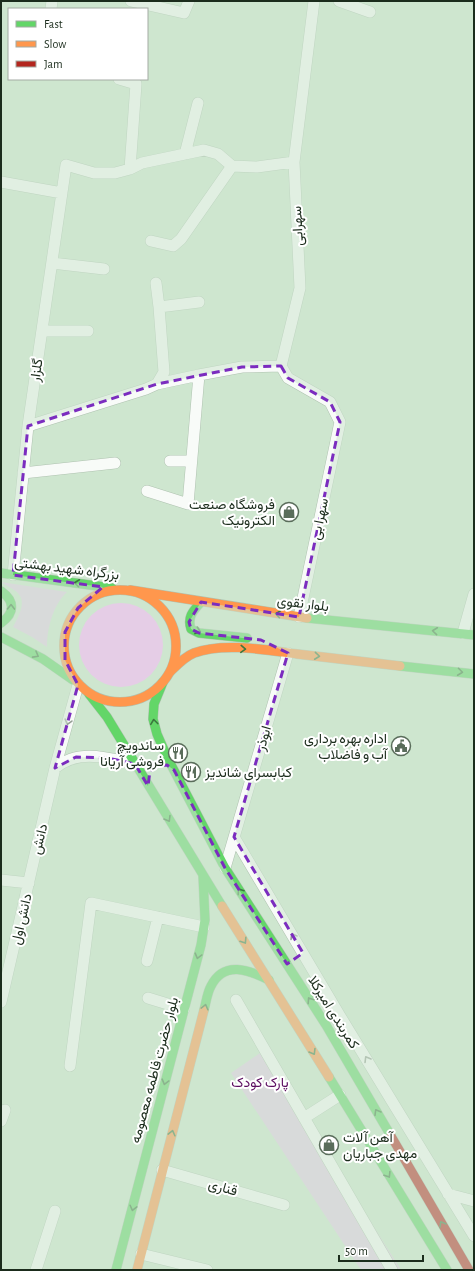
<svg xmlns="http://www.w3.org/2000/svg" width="475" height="1271" font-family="'Alegreya Sans',Vazirmatn,sans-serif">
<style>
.green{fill:#e5cde6}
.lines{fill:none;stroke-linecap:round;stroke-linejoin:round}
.street-casing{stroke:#afc2b0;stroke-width:12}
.fast-casing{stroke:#afc2b0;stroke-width:10}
.slow-casing{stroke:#afc2b0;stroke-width:10}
.jam-casing{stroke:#afc2b0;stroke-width:10}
.street{stroke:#f8fbf8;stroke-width:11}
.fast{stroke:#63d668;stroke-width:9}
.slow{stroke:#ff974d;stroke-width:9}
.jam{stroke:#b3261e;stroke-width:9}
.oneway{stroke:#3b783e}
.oneway2{stroke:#959e95}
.marked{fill:none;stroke:#7b2cbf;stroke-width:3;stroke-dasharray:8 5;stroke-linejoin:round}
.labels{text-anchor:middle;stroke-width:4;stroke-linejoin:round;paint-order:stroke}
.street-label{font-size:14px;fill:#1b2c1c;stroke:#fff}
.poi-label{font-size:14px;fill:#1b2c1c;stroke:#fff;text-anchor:end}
.park-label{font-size:14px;fill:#5c0d60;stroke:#fff}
</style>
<rect width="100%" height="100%" fill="#cee6cf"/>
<path class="green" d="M1,582L67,592C53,605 47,628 47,647L32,637L13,627C18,617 27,603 18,593C14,589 6,586 1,582Z
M79 645a42 42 0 1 1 84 0a42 42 0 1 1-84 0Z
M263,1051L401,1270H361L231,1073Z"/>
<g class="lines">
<defs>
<path id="street" d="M131,1L184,13L189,1
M339,1L370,12
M51,9L52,1
M119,79L136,84L130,169
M185,154L198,103
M1,182L62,193
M151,241L173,246L181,239L232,166
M52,263L104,269
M156,283L159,307L164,372L157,384
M159,307L199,302
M42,331H88
M28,426L146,389L157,384L199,375L242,367L281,366
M170,461H191
M23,473L115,463
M147,491L188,504L199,375
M13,575L28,426L66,165L94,173H115L130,169L142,163L204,150L218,154L232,166L257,167L294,162
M299,617L340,422L330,402L288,378L281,366L300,288L294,162L314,1
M463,633L474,594
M78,685L55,768C79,748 108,758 135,764
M234,837L340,1016L474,1236
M225,868L288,653
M1,880L29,883
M147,961L158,917
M148,998L184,1009
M236,1000L392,1270
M1,1002L55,768
M70,1066L91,903L204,927
M304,1118L340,1095
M1,1121L5,1110
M162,1170L284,1205
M448,1194L474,1201
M141,1254L207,1270
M36,1270L55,1211"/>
<path id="fast" d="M1,573L112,588
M1,591C15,601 15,613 1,623
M201,602C193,611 187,617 191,629L199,633L247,638
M307,618L474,635
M1,637L43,659L73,680
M400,666L474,674
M163,682L154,704L153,719L157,734L168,759L225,868L326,1025L391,1136
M89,694L107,717L222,906
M204,1010C206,1003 207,993 211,986C224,960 249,970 269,980
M329,1077L447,1270
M116,1270L201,945L205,920L203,876"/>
<path id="slow" d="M64 646a56 56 0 1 1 112 0a56 56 0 1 1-112 0Z
M130,590L307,618
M170,672C177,665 184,657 194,653C224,642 266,650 297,654C331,658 365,662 400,666
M222,906L329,1077
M137,1270L204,1010"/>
<path id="jam" d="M391,1136L469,1270"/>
</defs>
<use href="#street" class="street-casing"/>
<use href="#fast" class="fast-casing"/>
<use href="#slow" class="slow-casing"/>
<use href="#jam" class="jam-casing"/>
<use href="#street" class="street"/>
<use href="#fast" class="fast"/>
<use href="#slow" class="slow"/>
<use href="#jam" class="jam"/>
</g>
<defs><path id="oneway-chevron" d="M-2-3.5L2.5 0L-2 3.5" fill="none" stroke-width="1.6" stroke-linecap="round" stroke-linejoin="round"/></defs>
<g class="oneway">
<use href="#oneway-chevron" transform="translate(77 583) rotate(-173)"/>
<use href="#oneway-chevron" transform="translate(11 607) rotate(-89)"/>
<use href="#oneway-chevron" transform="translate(278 614) rotate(-171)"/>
<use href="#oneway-chevron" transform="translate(198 631) rotate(20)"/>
<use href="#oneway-chevron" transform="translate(435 631) rotate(-174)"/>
<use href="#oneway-chevron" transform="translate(243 649) rotate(3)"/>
<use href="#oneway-chevron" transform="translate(36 655) rotate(29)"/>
<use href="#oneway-chevron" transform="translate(317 656) rotate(6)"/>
<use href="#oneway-chevron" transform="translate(460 672) rotate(7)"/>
<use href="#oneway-chevron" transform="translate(154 722) rotate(-97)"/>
<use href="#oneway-chevron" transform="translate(168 819) rotate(59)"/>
<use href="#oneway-chevron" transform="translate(240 891) rotate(-123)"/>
<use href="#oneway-chevron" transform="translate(244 941) rotate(57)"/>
<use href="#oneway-chevron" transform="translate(198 956) rotate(105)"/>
<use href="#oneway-chevron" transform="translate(310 1000) rotate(-123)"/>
<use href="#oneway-chevron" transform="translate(205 1007) rotate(-76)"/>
<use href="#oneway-chevron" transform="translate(313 1052) rotate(59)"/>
<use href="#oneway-chevron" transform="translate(165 1082) rotate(105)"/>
<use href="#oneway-chevron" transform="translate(377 1112) rotate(-120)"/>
<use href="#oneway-chevron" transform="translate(172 1133) rotate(-76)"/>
<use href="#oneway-chevron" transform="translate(388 1175) rotate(58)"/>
<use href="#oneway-chevron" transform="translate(133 1208) rotate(104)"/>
<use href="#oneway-chevron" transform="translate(442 1224) rotate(-120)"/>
</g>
<g class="oneway2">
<use href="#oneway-chevron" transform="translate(68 722) rotate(106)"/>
<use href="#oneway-chevron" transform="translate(293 936) rotate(-121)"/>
<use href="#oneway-chevron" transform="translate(367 1059) rotate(-121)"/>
</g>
<path d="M0 0H475V1271H0ZM281,366L288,378L330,402L340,422L299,617L201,602L189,622L191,629L199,633L261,640L288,653L234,837L303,953L287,964L225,868L174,770L167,765L155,766L150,771L148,786L135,764L108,758L76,757L55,768L78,685L65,660V632L78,608L103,587L13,575L28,426L157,384L242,367Z" fill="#cee6cf" fill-opacity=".55" fill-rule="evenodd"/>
<path class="marked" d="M281,366L288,378L330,402L340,422L299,617L201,602L189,622L191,629L199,633L261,640L288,653L234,837L303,953L287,964L225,868L174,770L167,765L155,766L150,771L148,786L135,764L108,758L76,757L55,768L78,685L65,660V632L78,608L103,587L13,575L28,426L157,384L242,367Z"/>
<defs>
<symbol id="shop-ring" viewBox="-11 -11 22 22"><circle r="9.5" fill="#fff" stroke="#5a6d5b" stroke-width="1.5"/><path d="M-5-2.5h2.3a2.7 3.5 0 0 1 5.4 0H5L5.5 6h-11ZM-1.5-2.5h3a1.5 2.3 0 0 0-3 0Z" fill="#5a6d5b"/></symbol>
<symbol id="civic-ring" viewBox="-11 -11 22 22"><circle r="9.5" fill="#fff" stroke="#5a6d5b" stroke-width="1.5"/><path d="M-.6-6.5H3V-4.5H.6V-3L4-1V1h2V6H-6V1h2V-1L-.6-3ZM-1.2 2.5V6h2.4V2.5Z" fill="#5a6d5b"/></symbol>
<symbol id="restaurant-ring" viewBox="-11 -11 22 22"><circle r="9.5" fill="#fff" stroke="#5a6d5b" stroke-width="1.5"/><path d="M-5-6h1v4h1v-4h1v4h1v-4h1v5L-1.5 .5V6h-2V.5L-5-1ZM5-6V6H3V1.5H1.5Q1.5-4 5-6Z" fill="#5a6d5b"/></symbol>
</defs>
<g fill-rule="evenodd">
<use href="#shop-ring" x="278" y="501" width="22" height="22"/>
<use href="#civic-ring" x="390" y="735" width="22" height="22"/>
<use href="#restaurant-ring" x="167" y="742" width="22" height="22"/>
<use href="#restaurant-ring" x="180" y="761" width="22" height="22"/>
<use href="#shop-ring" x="318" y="1134" width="22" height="22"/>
</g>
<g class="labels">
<g class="street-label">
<text transform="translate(297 226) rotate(-93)" y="5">سهرابی</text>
<text transform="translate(36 370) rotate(-82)" y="5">گلزار</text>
<text transform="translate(319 519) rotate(-78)" y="5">سهرا بی</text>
<text transform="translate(67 568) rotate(7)" y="5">بزرگراه شهید بهشتی</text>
<text transform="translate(303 603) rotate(7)" y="5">بلوار نقوی</text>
<text transform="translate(263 738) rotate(-74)" y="5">ابوذر</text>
<text transform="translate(39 839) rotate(-77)" y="5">دانش</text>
<text transform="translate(21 919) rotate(-77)" y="5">دانش اول</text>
<text transform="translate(334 1012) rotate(58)" y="5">کمربندی امیرکلا</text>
<text transform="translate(154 1070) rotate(-75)" y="5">بلوار حضرت فاطمه معصومه</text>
<text transform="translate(223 1187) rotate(16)" y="5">قناری</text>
</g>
<g class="poi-label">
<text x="275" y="509">فروشگاه صنعت<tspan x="275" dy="16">الکترونیک</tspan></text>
<text x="387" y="743">اداره بهره برداری<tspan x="387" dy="16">آب و فاضلاب</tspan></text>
<text x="164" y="750">ساندویچ<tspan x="164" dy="16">فروشی آریانا</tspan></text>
<text x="205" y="777" text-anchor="start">کبابسرای شاندیز</text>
<text x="343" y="1142" text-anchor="start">آهن آلات<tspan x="343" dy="16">مهدی جباریان</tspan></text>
</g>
<g class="park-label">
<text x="260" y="1087">پارک کودک</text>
</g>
</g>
<rect width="475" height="1271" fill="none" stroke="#1b2c1c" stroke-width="4"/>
<rect x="8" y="8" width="140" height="72" fill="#ffffff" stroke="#a4aba4"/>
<rect x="16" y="21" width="20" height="6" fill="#63d668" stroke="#a4aba4"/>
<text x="44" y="28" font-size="12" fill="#1b2c1c">Fast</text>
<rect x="16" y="41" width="20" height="6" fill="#ff974d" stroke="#a4aba4"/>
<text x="44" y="48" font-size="12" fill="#1b2c1c">Slow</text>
<rect x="16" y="61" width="20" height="6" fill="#b3261e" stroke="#a4aba4"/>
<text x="44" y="68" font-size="12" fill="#1b2c1c">Jam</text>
<path d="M339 1255v6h84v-6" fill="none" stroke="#1b2c1c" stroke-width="2"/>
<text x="345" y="1255" font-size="12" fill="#1b2c1c" stroke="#ffffff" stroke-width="3" paint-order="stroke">50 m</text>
</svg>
